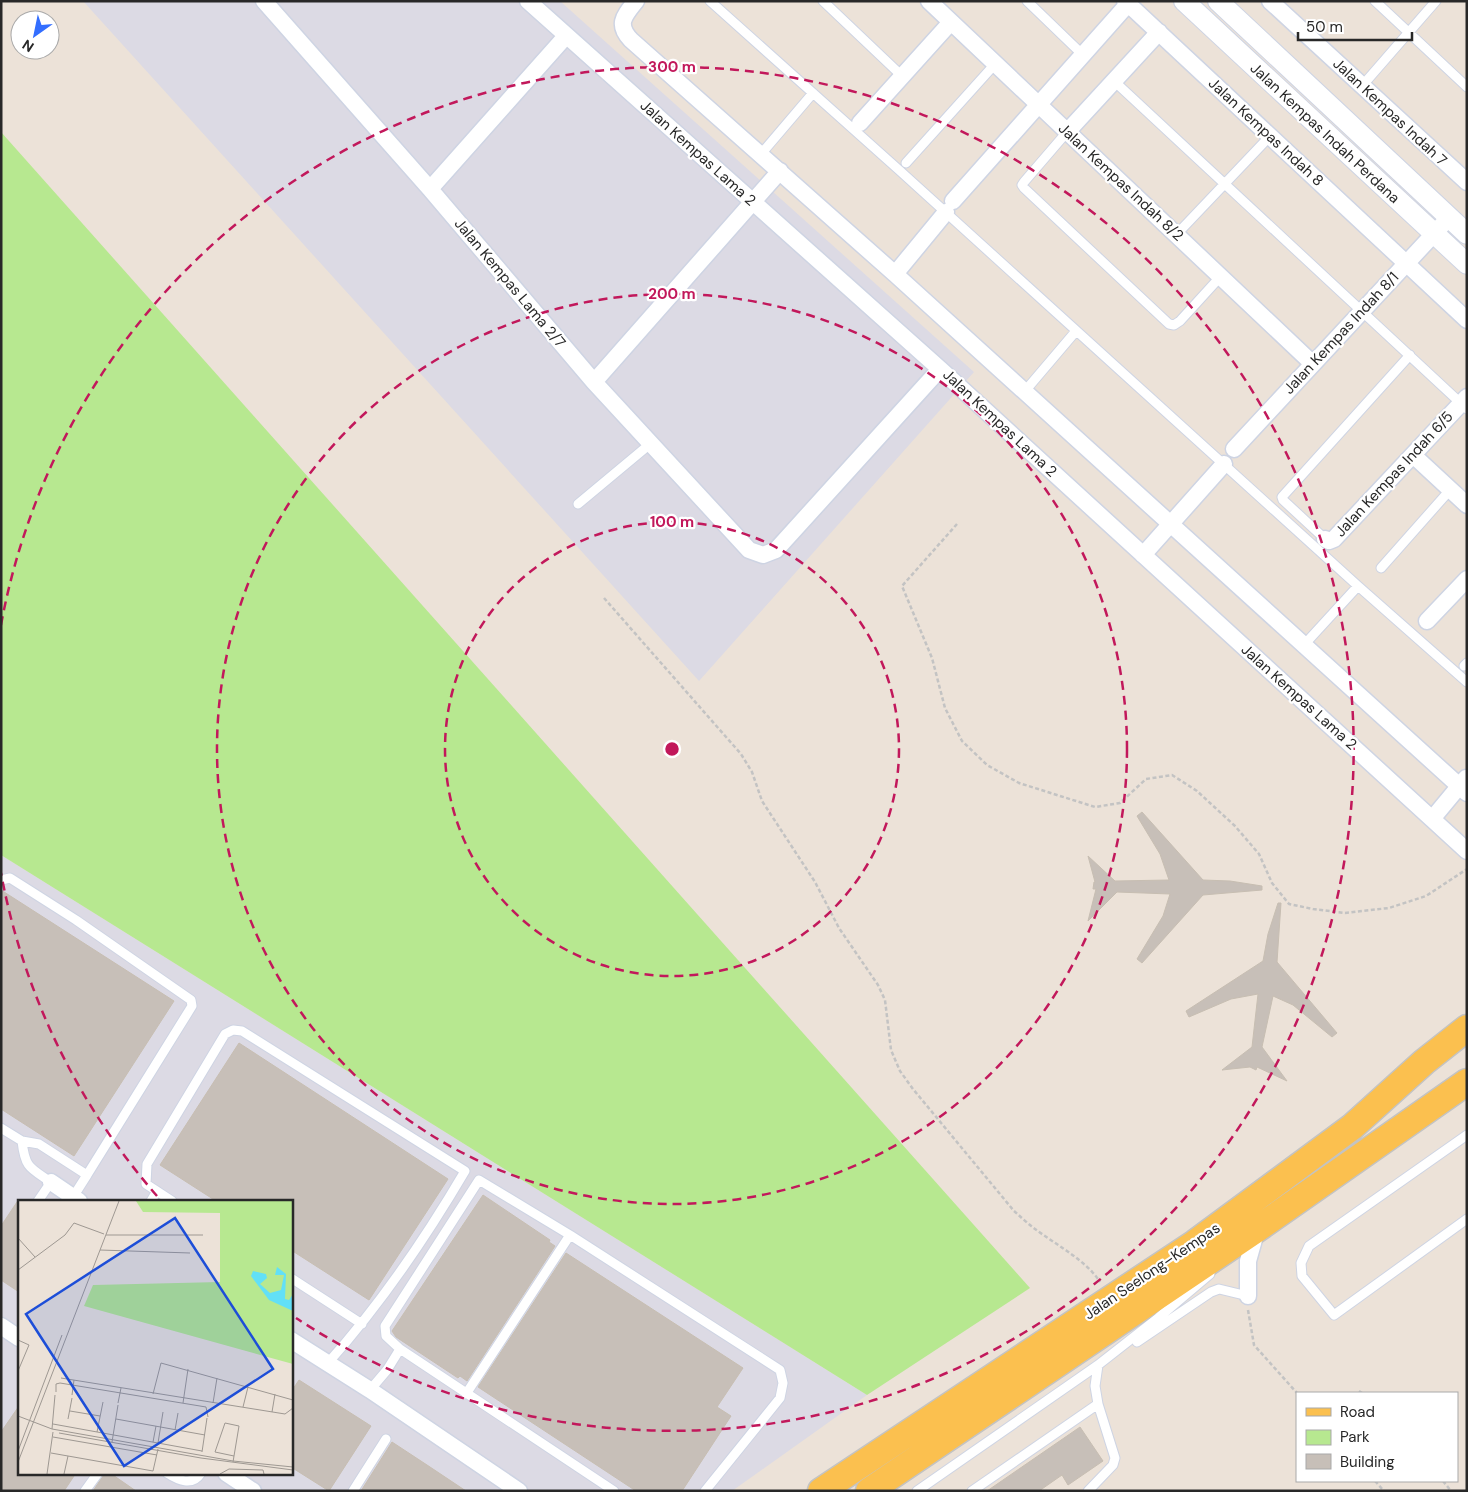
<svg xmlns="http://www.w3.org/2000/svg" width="1468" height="1492" font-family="'DM Sans',sans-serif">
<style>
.industrial{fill:#dcdae4;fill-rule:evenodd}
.green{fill:#b7e890}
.building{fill:#c7bfb8;stroke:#c7beb2}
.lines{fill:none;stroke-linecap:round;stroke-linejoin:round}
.service-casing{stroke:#ced4e3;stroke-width:11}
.minor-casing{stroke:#ced4e3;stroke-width:19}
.tertiary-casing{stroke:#ced4e3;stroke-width:22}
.primary-casing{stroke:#c3c3c3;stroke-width:29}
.path{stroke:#c3c3c3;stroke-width:2.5;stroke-dasharray:4 2.5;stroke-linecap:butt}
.service{stroke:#fff;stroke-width:9}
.minor{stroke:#fff;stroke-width:16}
.tertiary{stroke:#fff;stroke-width:20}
.primary{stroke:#fbc04f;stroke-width:26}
.ring{fill:none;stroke:#c2185b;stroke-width:2.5;stroke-dasharray:9 6}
.labels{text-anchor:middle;stroke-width:4.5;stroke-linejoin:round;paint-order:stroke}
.street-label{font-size:15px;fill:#282828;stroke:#fff}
.inset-road{fill:none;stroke:#9e9892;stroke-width:1}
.view{fill:#1d4ed8;fill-opacity:0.15;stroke:#1d4ed8;stroke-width:2.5}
.inset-edge{fill:none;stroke:#282828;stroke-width:2.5}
.centre{fill:#c2185b;stroke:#fff;stroke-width:2.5}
.ring-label{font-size:15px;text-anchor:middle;font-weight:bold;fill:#c2185b;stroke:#fff;stroke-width:4.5;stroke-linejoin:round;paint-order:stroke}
</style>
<rect width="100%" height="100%" fill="#ece2d8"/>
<path class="industrial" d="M83,1H560L974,372L699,681Z
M1,855L867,1395L732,1491H1ZM19,1201H291V1473H19Z"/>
<path class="green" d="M1,132L1030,1288L867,1395L1,855Z"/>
<path class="building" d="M1142,812L1203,880L1230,881L1262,886V890L1203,895L1142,963L1137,959L1163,916L1170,894L1117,892L1088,921L1096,889H1093L1094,882H1095L1088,856L1115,881L1169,880L1160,854L1137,816Z
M1,890L174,1001L74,1156L1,1109Z
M1278,903H1281L1277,962L1337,1033L1332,1037L1293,1005L1273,996L1262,1047L1287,1081L1257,1067L1256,1070L1250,1067L1222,1070L1252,1047L1258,994L1231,999L1189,1017L1186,1011L1263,961L1268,934Z
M239,1043L448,1179L369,1300L291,1250V1201H216L160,1165Z
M483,1195L550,1240L549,1242L555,1246L467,1381L460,1376L458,1378L396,1337L392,1331Z
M19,1199V1292L1,1280V1226Z
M566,1253L743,1368L717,1407L731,1416L682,1491H636L478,1387Z
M299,1380L371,1426L329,1491L291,1467V1392Z
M19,1406V1473H76L64,1491H1V1432Z
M1080,1427L1103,1461L1068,1485L1062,1475L1039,1491H987Z
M392,1442L427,1465L466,1491H361Z
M105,1473H110L136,1491H93Z"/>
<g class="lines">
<defs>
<path id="service" d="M710,1L899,170L1358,586L1467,682
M823,1L902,76
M1027,1L1083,55
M1375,1L1467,87
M1114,81L1467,409
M1362,86L1436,1
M1067,132L1024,182L1022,185L1024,188L1169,324L1174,325L1180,321L1221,276
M761,154L813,93
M906,163L995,64
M1176,235L1270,136
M1025,391L1076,331
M578,504L650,444
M1325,539L1283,500L1282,497L1410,355
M1381,568L1450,490
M1303,646L1358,586
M1464,666L1467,663
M1,880L10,878L76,920L191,1000L192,1006L87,1175L39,1144L22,1141
M1,1128L22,1141C25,1168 30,1168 51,1182L38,1201
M1467,1135L1309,1246L1301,1263L1302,1276L1334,1315L1467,1219
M73,1197L87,1175
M151,1201L157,1191
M172,1201L146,1184L147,1164L225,1034L233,1030L242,1031L465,1171C425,1239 380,1305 327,1364
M291,1278L362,1324
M1137,1342L1211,1292L1219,1289L1248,1296
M400,1349L386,1336L385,1326L479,1180L570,1235
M370,1390L387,1370L400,1349L614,1491
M466,1394L570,1235L780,1370L783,1383L780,1398L705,1491
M167,1473C178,1480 192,1487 201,1473
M85,1491L98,1473
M353,1491L386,1439
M917,1491L1098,1365L1158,1318L1210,1274
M972,1491L1098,1404
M1088,1491L1113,1465L1115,1458L1098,1404L1095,1386L1098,1365"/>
<path id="minor" d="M264,1L430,189L594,382L749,550L763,555L776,550L940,369
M528,1L940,369L1467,851
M636,1C624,16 616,24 631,40L895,274L1467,793
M929,1L1313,364
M1125,1L1467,320
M1270,1L1467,182
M860,123L951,22
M1067,132L1159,32
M430,189L566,36
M953,201L1128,4
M895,274L946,212
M594,382L780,171
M1234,449L1443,224
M1413,455L1467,505
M1325,539L1329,541L1334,539L1467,397
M1143,555L1224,464
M1427,621L1467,579
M1432,819L1466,778
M51,1182L79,1201
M1248,1296V1261L1257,1229
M1,1326L19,1338
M291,1340L370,1390L519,1491
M226,1473L253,1491"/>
<path id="tertiary" d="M1184,1L1467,264
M1218,1L1467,234"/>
<path id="primary" d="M821,1491L1195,1243L1352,1127L1424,1062L1467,1028
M869,1491L1257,1229L1467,1082"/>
</defs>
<use href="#service" class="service-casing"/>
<use href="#minor" class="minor-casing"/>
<use href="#tertiary" class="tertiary-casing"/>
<use href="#primary" class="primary-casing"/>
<path class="path" d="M957,524L902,586L932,658L945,708L962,741L987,765L1019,783L1095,807L1120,803L1146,779L1172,775L1197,791L1235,826L1259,854L1272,883L1289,904L1313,909L1345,913L1389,908L1426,896L1467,869
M604,598L741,754L752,772L762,801L815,882L839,928L878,985L885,1000L891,1050L900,1071L913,1089L1014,1211C1021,1217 1028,1224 1035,1229C1055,1244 1087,1261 1100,1282
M1248,1310L1254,1345L1297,1393
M1359,1391L1362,1393
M1375,1481L1384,1491
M1443,1481L1451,1491"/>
<use href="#service" class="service"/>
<use href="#minor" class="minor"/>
<use href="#tertiary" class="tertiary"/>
<use href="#primary" class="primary"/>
</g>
<g class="ring">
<circle cx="672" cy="749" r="227"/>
<circle cx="672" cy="749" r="455"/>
<path d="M157 1196A682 682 0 0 1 1 873M1 625A682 682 0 1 1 296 1318"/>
</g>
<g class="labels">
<g class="street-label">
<text transform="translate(1390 112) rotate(43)" y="5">Jalan Kempas Indah 7</text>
<text transform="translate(1266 132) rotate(43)" y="5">Jalan Kempas Indah 8</text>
<text transform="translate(1325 133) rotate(43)" y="5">Jalan Kempas Indah Perdana</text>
<text transform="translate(698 153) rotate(42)" y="5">Jalan Kempas Lama 2</text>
<text transform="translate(1121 182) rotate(43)" y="5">Jalan Kempas Indah 8/2</text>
<text transform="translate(510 283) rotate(50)" y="5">Jalan Kempas Lama 2/7</text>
<text transform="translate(1341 333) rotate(-47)" y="5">Jalan Kempas Indah 8/1</text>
<text transform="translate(1000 423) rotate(43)" y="5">Jalan Kempas Lama 2</text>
<text transform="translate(1394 474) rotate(-47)" y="5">Jalan Kempas Indah 6/5</text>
<text transform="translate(1299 697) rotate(42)" y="5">Jalan Kempas Lama 2</text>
<text transform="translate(1152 1271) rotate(-34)" y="5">Jalan Seelong–Kempas</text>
</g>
</g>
<g transform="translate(18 1200)">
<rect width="275" height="275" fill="#ece2d8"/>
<path d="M118,1H275V164L66,106L75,85L202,82V13L125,12Z" fill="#b7e890"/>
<path d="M259,67L268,74L267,99L271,100L275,94V111L251,100L233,76L235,71L248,74L249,78L242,84L252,93L263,90L266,75H257Z" fill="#62e0f7"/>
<path class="inset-road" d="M88,35H185M0,38L17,57M82,50L172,53M0,70L47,35L56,23L86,34M0,140L11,145L0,171M43,178L267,214L275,208M38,192V184L42,183L188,207L190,217M135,194L143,163L275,200M54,195L56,180M100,203L103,188M165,203L170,169M195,203L199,178M225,207L230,187M52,211L82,216M254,212L257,194M0,216L34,229L215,261L275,267M50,219L54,198M98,219L187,235M35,224L184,251M34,229L37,195M157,230L160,213M79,232L85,202M41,233L183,258L275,270M35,237L139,255M94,242L100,205M135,242L138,226M140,243L145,212M0,251L44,135M184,252L189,218M33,253L135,271L140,249M0,262L101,1M215,262L221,226L207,223L197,252L216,256M29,274L35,232M46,274L50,256M202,274L211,269L245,270L246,274"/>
<path class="view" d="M157,18L255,169L106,266L8,114Z"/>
<rect width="275" height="275" class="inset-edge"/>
</g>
<circle cx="672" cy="749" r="8" class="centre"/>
<g class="ring-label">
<text x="672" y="72">300 m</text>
<text x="672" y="299">200 m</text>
<text x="672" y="527">100 m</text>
</g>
<rect width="1468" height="1492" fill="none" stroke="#282828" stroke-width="5"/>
<rect x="1296" y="1392" width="162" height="90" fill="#ffffff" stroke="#a9a9a9"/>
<rect x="1306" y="1408" width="25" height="8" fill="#fbc04f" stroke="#a9a9a9"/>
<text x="1340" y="1417" font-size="15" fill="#282828">Road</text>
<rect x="1306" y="1430" width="25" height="15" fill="#b7e890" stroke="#a9a9a9"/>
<text x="1340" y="1442" font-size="15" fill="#282828">Park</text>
<rect x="1306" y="1454" width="25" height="15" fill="#c7bfb8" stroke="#a9a9a9"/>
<text x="1340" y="1467" font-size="15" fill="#282828">Building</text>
<g transform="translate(35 35) rotate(213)"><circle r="24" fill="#ffffff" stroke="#a9a9a9"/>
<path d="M0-4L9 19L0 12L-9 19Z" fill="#336eff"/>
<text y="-8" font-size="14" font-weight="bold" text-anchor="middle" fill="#282828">N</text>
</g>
<path d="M1298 32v8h114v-8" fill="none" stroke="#282828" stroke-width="2.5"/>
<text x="1306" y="32" font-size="15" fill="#282828" stroke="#ffffff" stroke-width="4" paint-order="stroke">50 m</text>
</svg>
